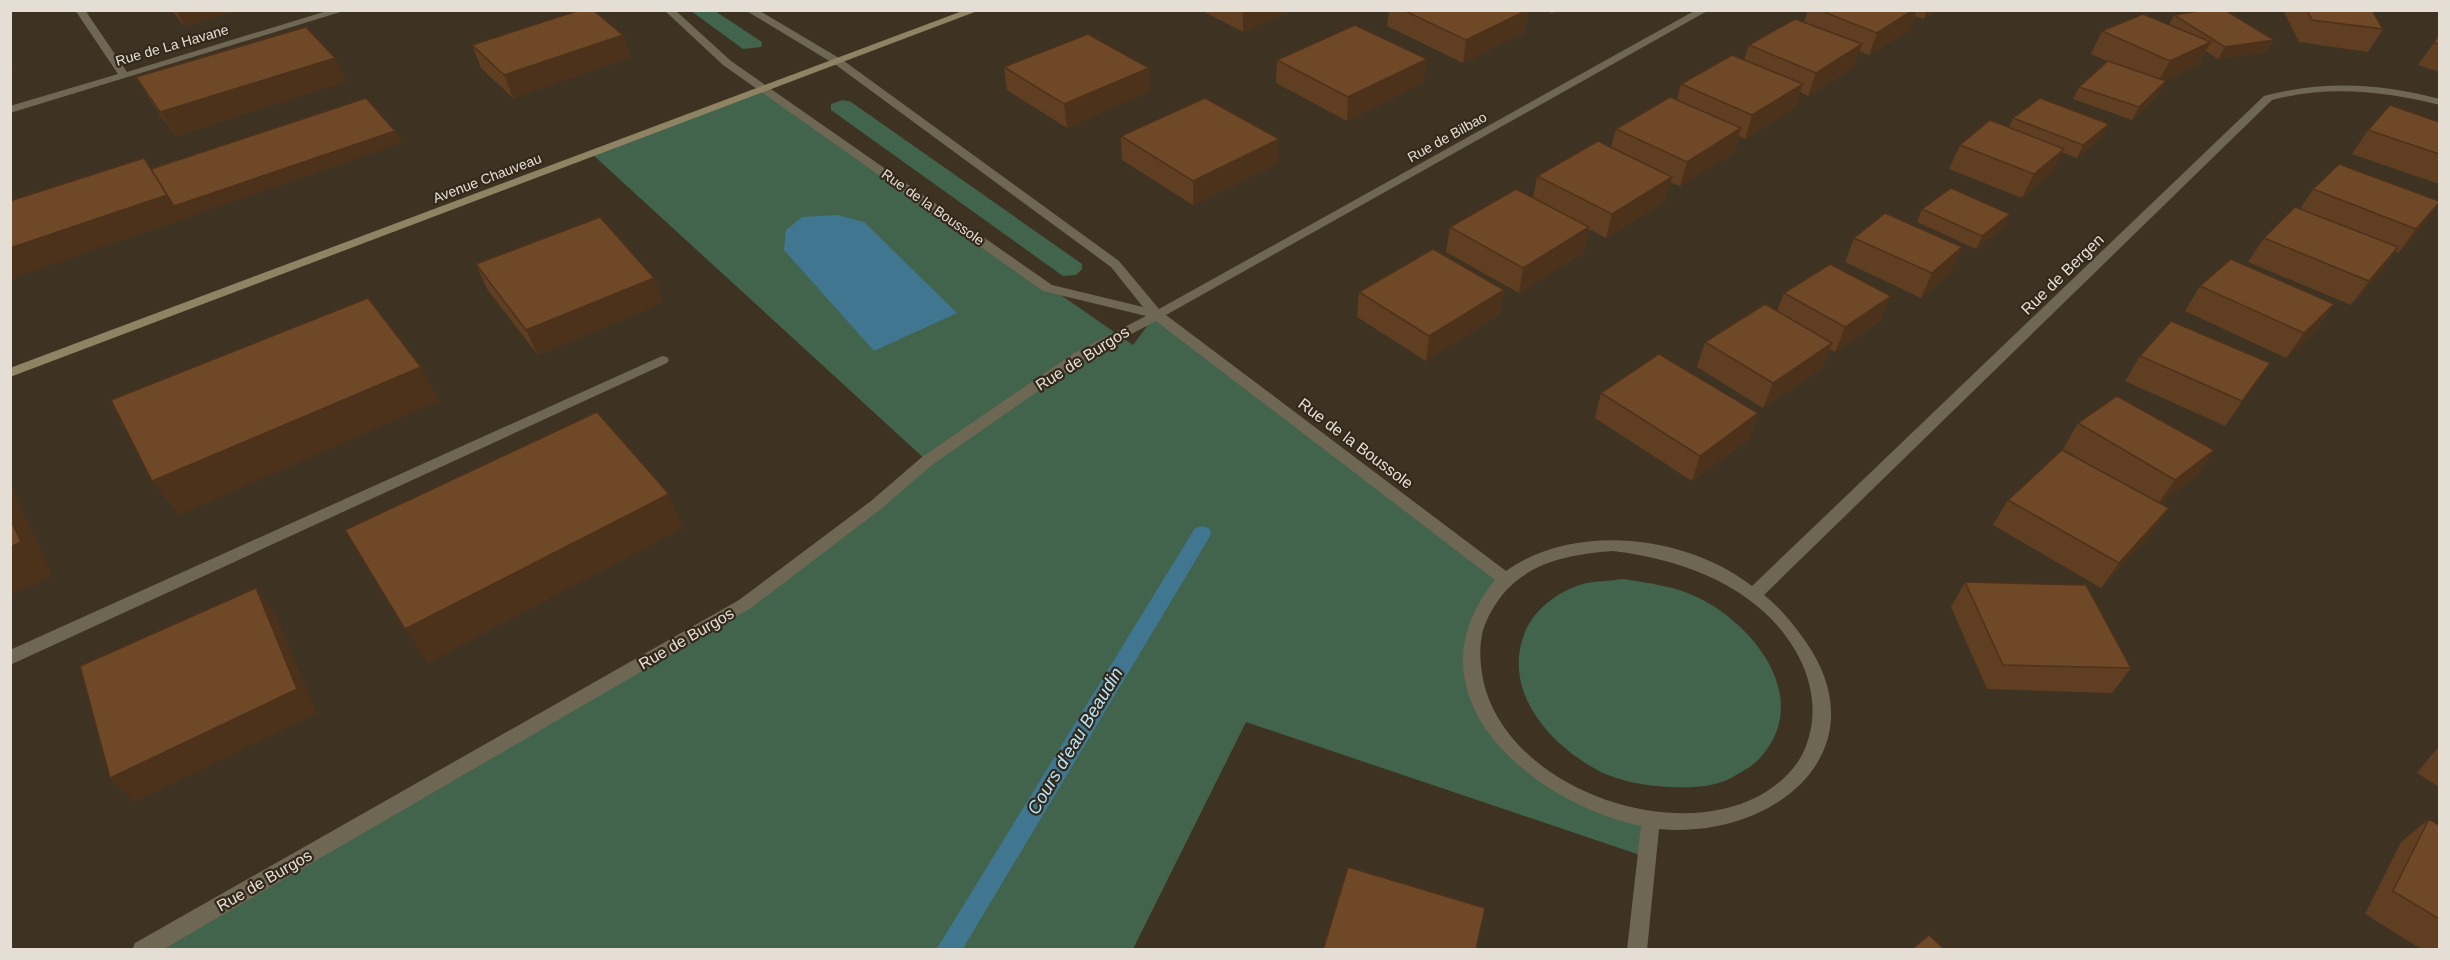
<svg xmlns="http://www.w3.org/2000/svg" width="2450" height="960" font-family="Arial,sans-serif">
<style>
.green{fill:#42644c}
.water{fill:#407690}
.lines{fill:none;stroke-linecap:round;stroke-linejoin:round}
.stream{fill:#407690;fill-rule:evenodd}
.service{fill:#6e6753;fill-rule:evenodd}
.minor{fill:#6e6753;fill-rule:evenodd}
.secondary{fill:#8e8362;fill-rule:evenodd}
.wall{fill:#5f3e22}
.shaded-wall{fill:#4d321b}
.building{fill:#6e4827;stroke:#4d321b;stroke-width:1.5}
.labels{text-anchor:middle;stroke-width:4.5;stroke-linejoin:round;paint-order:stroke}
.far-street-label{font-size:14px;fill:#e5ded5;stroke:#33291a}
.street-label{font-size:16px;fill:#e5ded5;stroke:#33291a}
.water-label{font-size:18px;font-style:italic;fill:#b6e6ff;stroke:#33291a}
</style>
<rect width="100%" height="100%" fill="#3e3323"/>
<path class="green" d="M691,11H715L762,42L761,47L743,49Z
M766,91L1133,345L1156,314L1505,579L1477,620L1479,698L1535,770L1651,820L1646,857L1246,722L1133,949L142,950L745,604L927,461L592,154Z
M843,100L851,102L1082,264V269L1076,275L1063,276L831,110V104Z
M1623,579C1648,583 1674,586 1697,597C1755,625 1814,700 1759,759C1753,766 1741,772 1733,777C1716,787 1691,788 1671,787C1648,786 1623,782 1601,772C1550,746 1501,691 1525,632C1535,608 1561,589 1587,583C1598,581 1611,581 1623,579Z"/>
<path class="water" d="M837,215L864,222L957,313L874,351L784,250L786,230L802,217Z"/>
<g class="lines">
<path class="stream" d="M1202,526L1209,528L1211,533L1209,538L962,950H936L1195,528Z"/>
<path class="service" d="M662,356L667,357L669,360L667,363L10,665V650Z"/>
<path class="minor" d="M75,10H85L127,72L330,10H347L10,113V106L118,74Z
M664,10H675L731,61L1052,285L1143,307L1111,267L836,65L745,10H758L844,61L1119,261L1159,309L1696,10H1709L1166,315L1506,571C1575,522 1686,535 1752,586L2264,96C2324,80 2380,83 2440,99V105C2383,91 2329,85 2272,100L1764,595C1778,606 1790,620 1801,635C1886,748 1776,840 1659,829L1647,950H1627L1641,826C1531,802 1402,695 1495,580L1156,321L1084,359L932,465L881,509L751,608L162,950H132L135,943L739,600L871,501L922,457L1074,353L1146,316L1043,291L723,65ZM1613,551C1689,560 1772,592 1804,668C1814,694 1816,720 1806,746C1798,768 1779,785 1759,796C1670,843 1517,789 1486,691C1480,670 1477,643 1486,622C1510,567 1558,555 1613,551Z"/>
<path class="secondary" d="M965,10H980L10,377V368Z"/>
</g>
<path class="wall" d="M172,10H238L184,26Z
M1201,10H1293L1243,32Z
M1389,10H1528L1524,32L1463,63L1387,26Z
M1545,10H1558L1552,14Z
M1808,10H1937L1924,19L1915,16L1910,30L1869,55L1859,51L1854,67L1808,96L1800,92L1795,107L1745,139L1739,136L1734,152L1680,186L1670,182L1665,201L1606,238L1589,229L1584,252L1519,293L1446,252L1450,227L1533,198L1537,176L1611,147L1616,129L1677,100L1681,84L1744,60L1749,45L1804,22Z
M2285,10H2372L2383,29L2368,52L2299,42L2284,12Z
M2174,15L2267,52L2218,59L2206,51L2198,65L2165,80L2166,81L2159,93L2132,120L2073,99L2079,87L2107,61L2091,54L2102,31L2169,25Z
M2439,34V72L2418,65L2434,43Z
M623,35L631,57L513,98L481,68L472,45Z
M1277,60L1424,82L1347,121L1276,83Z
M1004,67L1149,68L1150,91L1067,128L1007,90Z
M136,77L347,81L175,136L150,100Z
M2013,118L2109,124L2102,136L2077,158L2062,152L2052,172L2022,198L1949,169L1960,145L2009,128Z
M2439,122V184L2352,154L2368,130Z
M1121,136L1278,163L1193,205L1122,160Z
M2313,189L2423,226L2398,253L2395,252L2380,272L2351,305L2248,262L2264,238L2300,209Z
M1922,209L2004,227L1976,249L1917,222Z
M1854,238L1962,247L1950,272L1921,298L1845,262Z
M476,264L654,278L663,302L538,355L487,289Z
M2200,286L2334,304L2316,329L2286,358L2185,311Z
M1504,290L1499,314L1426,361L1357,317L1359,292Z
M1784,293L1891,296L1880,321L1835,352L1830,349L1822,368L1763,408L1697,367L1705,342L1777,311Z
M2140,356L2252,388L2225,426L2125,381Z
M1601,393L1758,413L1749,439L1692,481L1595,418Z
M2078,423L2214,450L2196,476L2160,503L2169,508L2151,533L2101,588L1993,525L2008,500L2095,468L2063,449Z
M1965,582L2131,668L2112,693L1987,689L1951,607Z
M2439,746V787L2417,773Z
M2429,819L2439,825V950H2423L2365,914L2401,842Z"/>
<path class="shaded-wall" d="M176,10H238L184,26Z
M1243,10H1293L1243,32Z
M1528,10L1524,32L1463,63L1466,40Z
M1913,10H1917L1910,30L1869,55L1877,33Z
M1927,10H1937L1924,19Z
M623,35L631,57L513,98L504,75Z
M2274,40L2267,52L2218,59L2225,47Z
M2211,42L2198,65L2157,84L2170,61Z
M1862,44L1854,67L1808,96L1816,73Z
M335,58L347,81L175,136L160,112Z
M1427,59L1424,82L1347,121L1348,97Z
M10,62L15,69L10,70Z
M1149,68L1150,91L1067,128L1064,104Z
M2166,81L2159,93L2132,120L2139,107Z
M1803,84L1795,107L1745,139L1752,115Z
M2109,124L2102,136L2077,158L2083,145Z
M1741,128L1734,152L1680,186L1687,162Z
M395,131L402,143L10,279V248L167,195L174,206Z
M1279,139L1278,163L1193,205V181Z
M2064,149L2052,172L2022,198L2034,174Z
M1672,177L1665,201L1606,238L1612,214Z
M2439,203L2423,226L2398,253L2416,229Z
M2010,214L2004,227L1976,249L1982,236Z
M1589,227L1584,252L1519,293L1523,268Z
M1962,247L1950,272L1921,298L1932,273Z
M2398,247L2380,272L2351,305L2369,281Z
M654,278L663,302L538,355L526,330Z
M1504,290L1499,314L1426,361L1429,336Z
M1891,296L1880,321L1835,352L1845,327Z
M2334,304L2316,329L2286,358L2304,333Z
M1832,343L1822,368L1763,408L1773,383Z
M421,367L439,401L179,515L152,481Z
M1758,413L1749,439L1692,481L1700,456Z
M2214,450L2196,476L2157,505L2175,480Z
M10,483L53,576L10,595Z
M669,494L683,528L428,663L405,629Z
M2169,508L2151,533L2101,588L2119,563Z
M256,588L275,614L317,713L135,802L110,778Z"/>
<path class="building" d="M580,10H593L623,35L504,75L472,45Z
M1403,10H1527L1466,40Z
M1819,10H1913L1877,33Z
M2205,10H2225L2274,40L2225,47L2174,15Z
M2307,10H2372L2383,29L2312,20Z
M2143,14L2211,42L2170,61L2102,31Z
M1795,19L1862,44L1816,73L1749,45Z
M1355,25L1427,59L1348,97L1277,60Z
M306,27L335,58L160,112L136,77Z
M1088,34L1149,68L1064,104L1004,67Z
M2439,34V44L2434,43Z
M1732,55L1803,84L1752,115L1681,84Z
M2108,61L2166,81L2139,107L2079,87Z
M1670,97L1741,128L1687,162L1616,129Z
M366,98L395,131L174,206L151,169Z
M1205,98L1279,139L1193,181L1121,136Z
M2040,98L2109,124L2083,145L2013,118Z
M2390,105L2439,122V154L2368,130Z
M1990,120L2064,149L2034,174L1960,145Z
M1598,141L1672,177L1612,214L1537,176Z
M144,158L167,195L10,248V201Z
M2339,164L2439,201V203L2416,229L2313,189Z
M1951,188L2010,214L1982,236L1922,209Z
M1516,189L1589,227L1523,268L1450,227Z
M2295,207L2398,247L2369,281L2264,238Z
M1885,213L1962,247L1932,273L1854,238Z
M600,217L654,278L526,330L476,264Z
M1433,249L1504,290L1429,336L1359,292Z
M2231,259L2334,304L2304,333L2200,286Z
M1830,264L1891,296L1845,327L1784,293Z
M368,298L421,367L152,481L111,400Z
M1765,304L1832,343L1773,383L1705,342Z
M2171,321L2270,363L2242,401L2140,356Z
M1659,354L1758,413L1700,456L1601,393Z
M2117,396L2214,450L2175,480L2078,423Z
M597,412L669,494L405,629L345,530Z
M2062,450L2169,508L2119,563L2008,500Z
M10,518L21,542L10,547Z
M1965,582L2086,585L2131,668L2003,665Z
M256,588L297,689L110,778L80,666Z
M2429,819L2439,825V919L2393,891Z
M1348,867L1485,908L1476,950H1323Z
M1929,935L1945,950H1911Z"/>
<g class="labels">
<g class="far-street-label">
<text transform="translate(172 45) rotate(-16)" y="5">Rue de La Havane</text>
<text transform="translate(1447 137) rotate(-29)" y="5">Rue de Bilbao</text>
<text transform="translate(487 178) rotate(-21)" y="5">Avenue Chauveau</text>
<text transform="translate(933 207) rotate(35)" y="5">Rue de la Boussole</text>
</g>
<g class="street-label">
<text transform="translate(2062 274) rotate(-44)" y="6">Rue de Bergen</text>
<text transform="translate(1082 358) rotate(-32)" y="6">Rue de Burgos</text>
<text transform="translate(1356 443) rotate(37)" y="6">Rue de la Boussole</text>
<text transform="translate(686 638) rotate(-30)" y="6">Rue de Burgos</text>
<text transform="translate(264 880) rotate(-30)" y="6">Rue de Burgos</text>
</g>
<g class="water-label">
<text transform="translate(1075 741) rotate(-59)" y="6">Cours d'eau Beaudin</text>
</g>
</g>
<rect width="2450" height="960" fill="none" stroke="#e5ded5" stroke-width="24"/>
</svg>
